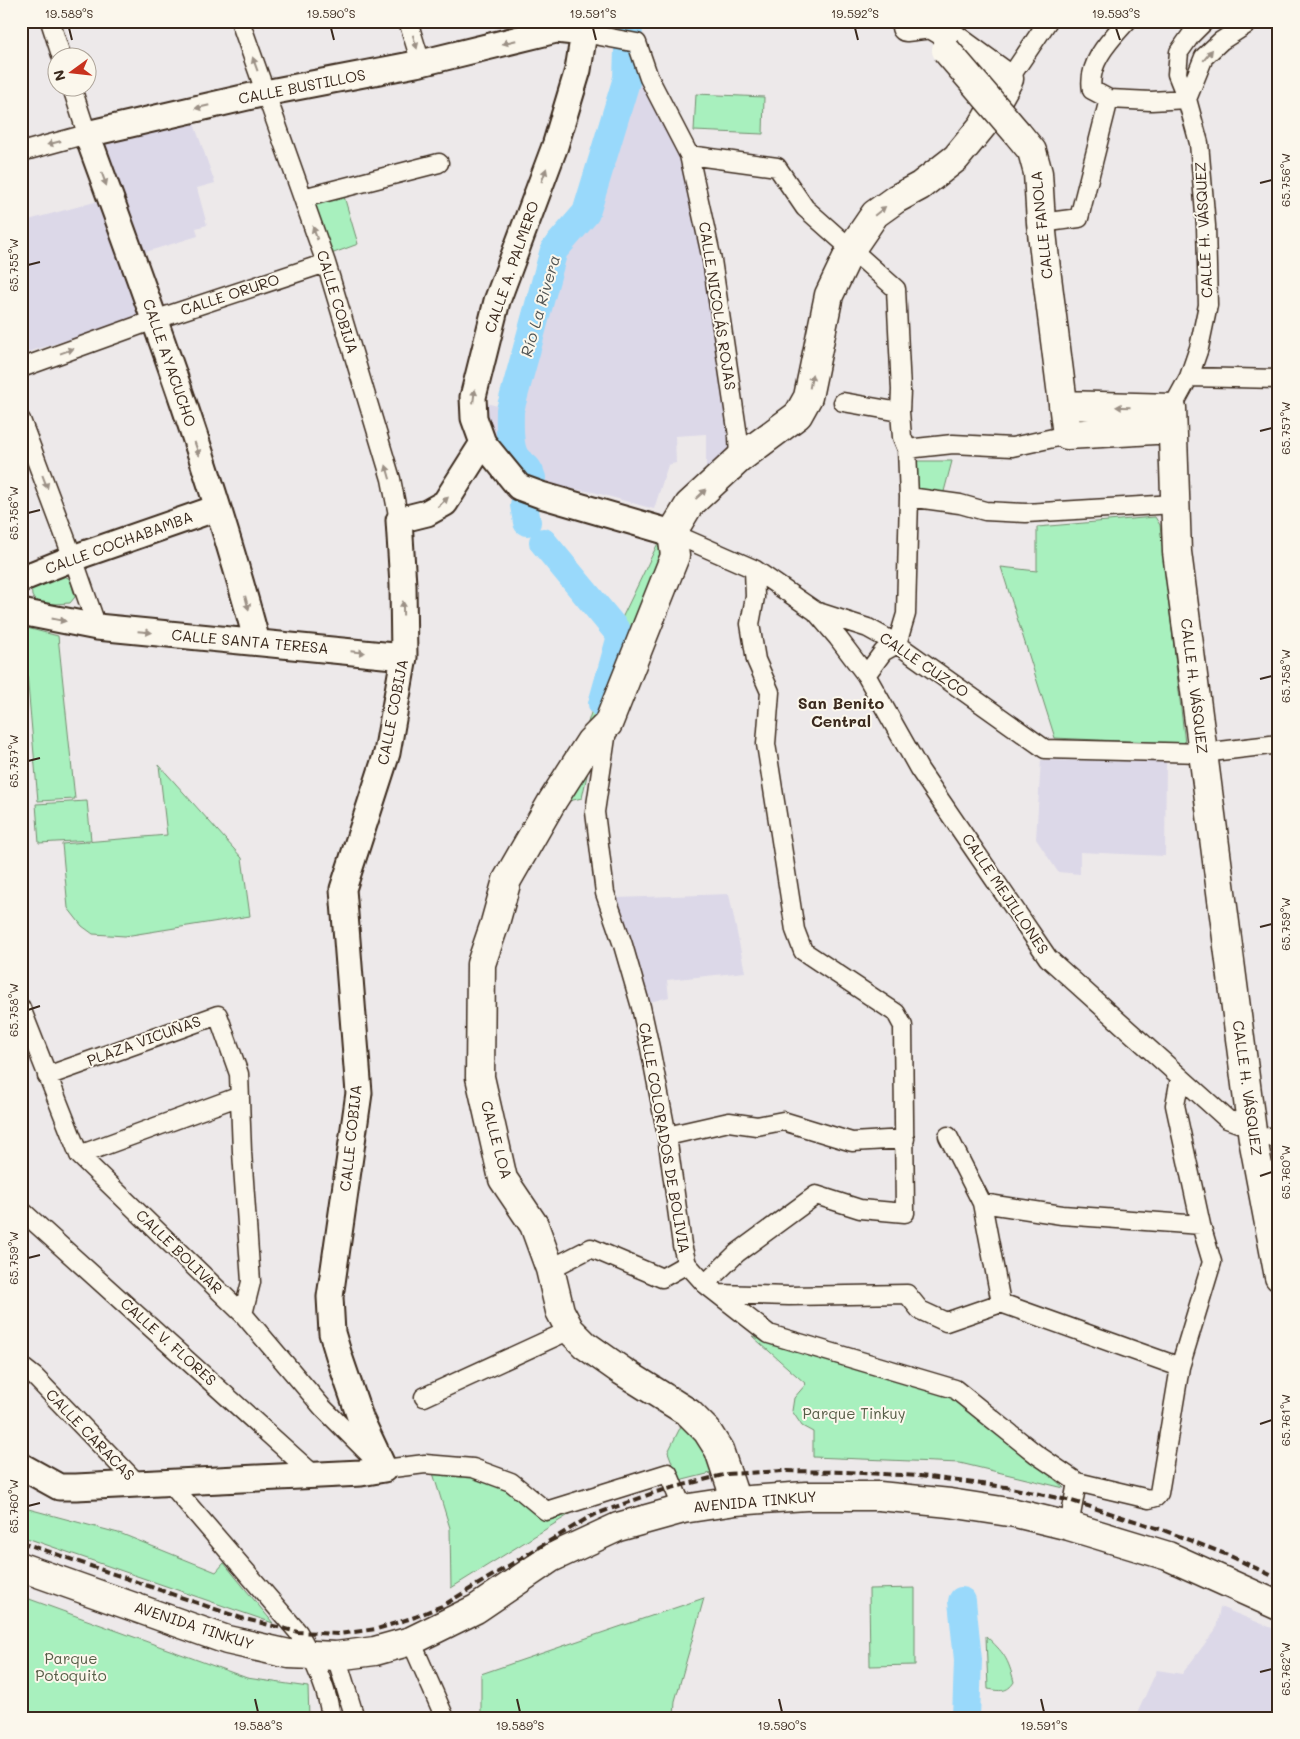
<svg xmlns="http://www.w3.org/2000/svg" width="1300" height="1739" font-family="Mali,sans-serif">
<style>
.built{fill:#dcd8e8}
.green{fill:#a8f0be;stroke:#728d6e}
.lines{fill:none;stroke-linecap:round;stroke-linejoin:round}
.river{stroke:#99d9fb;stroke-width:28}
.street-casing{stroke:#3b2a1e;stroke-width:21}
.secondary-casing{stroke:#3b2a1e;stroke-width:29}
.primary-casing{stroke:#3b2a1e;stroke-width:31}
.street{stroke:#fbf7ec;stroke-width:18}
.secondary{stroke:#fbf7ec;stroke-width:25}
.primary{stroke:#fbf7ec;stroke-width:28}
.rail{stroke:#3b2a1e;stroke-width:4;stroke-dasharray:8 4;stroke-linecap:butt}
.primary-bridge-casing{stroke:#3b2a1e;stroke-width:31;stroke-linecap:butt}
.primary-bridge{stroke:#fbf7ec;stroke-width:28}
.oneway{fill:#9b9085}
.ticks{fill:none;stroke:#3b2a1e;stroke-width:2}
.labels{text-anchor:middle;stroke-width:4;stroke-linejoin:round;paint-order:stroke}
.street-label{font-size:15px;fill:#3b2a1e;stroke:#fbf7ec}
.park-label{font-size:15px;fill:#565c46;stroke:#fbf7ec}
.water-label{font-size:16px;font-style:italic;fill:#525655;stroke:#fbf7ec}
.neighbourhood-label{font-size:16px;font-weight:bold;fill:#3b2a1e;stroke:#fbf7ec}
.neatline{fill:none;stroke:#3b2a1e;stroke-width:2}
.ticks-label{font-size:12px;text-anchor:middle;fill:#3b2a1e}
</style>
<rect width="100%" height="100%" fill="#ede9ea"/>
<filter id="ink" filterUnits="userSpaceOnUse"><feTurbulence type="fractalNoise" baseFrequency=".02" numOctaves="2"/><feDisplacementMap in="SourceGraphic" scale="10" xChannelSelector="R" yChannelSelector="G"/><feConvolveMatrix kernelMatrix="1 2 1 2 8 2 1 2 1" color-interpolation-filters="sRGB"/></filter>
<g filter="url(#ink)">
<path class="built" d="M633,50L638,80L680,153L707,284L733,455L706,479V434L675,436L676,463L668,465L654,509L593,492L530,483L494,438L483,416L486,403L513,410L558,251L586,218L629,80L631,53Z
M192,118L215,183L197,188L207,225L196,228L198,236L139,254L102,144L104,136Z
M106,199L143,317L21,354V222Z
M1041,760L1166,762L1165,856L1080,852V874L1058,872L1036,839Z
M729,894L745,972L667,980L669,997L650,1002L616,898Z
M1220,1607L1279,1631V1718H1135L1157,1670L1182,1674L1216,1629Z"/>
<path class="green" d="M696,94L764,97L763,134L694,131Z
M341,186L358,244L331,254L309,195Z
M917,461H952L941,503L913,500Z
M1155,517L1160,525L1185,744L1055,738L1001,567L1037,571V527Z
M658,543L666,546L619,666L584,735L601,681L611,641Z
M55,571L70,579L75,597L70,603L38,605L32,596L31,584Z
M23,627L58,636L75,799L38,801Z
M591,757L582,798L560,803Z
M159,765L242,858L250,916L125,936L93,934L82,926L68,908L62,844L167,835Z
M87,801L91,840L39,843L36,804Z
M752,1336L953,1398L1036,1462L1064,1488L960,1463L813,1457V1432L802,1426L792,1411L794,1398L806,1384Z
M681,1426L708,1448L719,1471L679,1481L668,1452Z
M433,1473L475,1478L509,1487L547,1517L583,1506L451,1588L450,1528Z
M21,1507L122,1534L216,1572L224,1563L273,1623L21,1536Z
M915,1588V1665L870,1666L869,1589Z
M21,1596L247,1678L308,1687L309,1718H21Z
M704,1598L675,1701L674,1718H481V1674Z
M986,1636C1004,1653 1008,1658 1014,1682C1007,1693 1000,1691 988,1689Z"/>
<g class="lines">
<path class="river" d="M532,478C529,466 524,467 517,459C508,448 510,424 510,410L554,250L586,213L627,78L629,21
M524,505L527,522
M543,542L621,636L602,704
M962,1601L968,1660L966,1718"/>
<defs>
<path id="street" d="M50,21L62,58
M240,21L326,263L391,479L399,520
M408,21L421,63
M584,33L637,43L649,78L689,155L777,167L805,208L896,289L901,390L900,412L902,437L907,449L909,497L906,614L897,644L883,652L866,675
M1009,79L1048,21
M1109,99L1151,101L1187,99
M1187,99L1204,57L1221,41L1252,21
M21,152L87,134L72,88
M689,155L712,260L738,436L739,459
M303,198L439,163
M1041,223L1079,218L1109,99L1092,90C1087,63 1110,40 1127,21
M21,368L154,320L326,263
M1189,377L1279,379
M843,402L900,412
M1172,408L1189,377L1199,348L1208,305L1206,226L1199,143L1187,99L1177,74L1179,52L1191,35L1205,21
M21,420L73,558L97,627
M907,449L953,444L1012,447L1067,435
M909,497L960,504L985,511L1026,513L1174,504
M672,533L754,569L815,611L868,628L897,644L1045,749L1203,753L1279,744
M815,611L838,638L866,675L919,769L1048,958L1227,1119L1238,1123L1251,1122
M608,724L595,812L605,893L623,945L641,1007L650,1048L667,1136L682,1245L687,1264L705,1284L769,1334L955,1389L1036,1454L1077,1482L1149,1499L1156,1497L1159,1493L1180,1367L1212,1262L1201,1225L1175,1105L1180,1078
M21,1008L79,1155L243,1314L323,1408L384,1469L425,1464L473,1468L511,1482L546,1511L668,1473L683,1509
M47,1076L218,1015L239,1074L242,1152L251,1282L243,1314
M667,1136L729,1122L757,1126L783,1121L852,1142L905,1139
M948,1136L982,1203L1001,1303
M1253,1139L1279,1136
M79,1155L240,1096
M982,1203L1062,1215L1201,1225
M21,1210L314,1475
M550,1269L591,1248L662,1278L687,1264
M705,1284L737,1253L816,1195L860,1209L905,1213L903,1026L896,1013L803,951L795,930L766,744L770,692L756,660L750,624L755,597L754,569
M718,1294L789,1296L907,1294L920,1310L946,1322L1001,1303L1180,1367
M21,1366L35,1377L138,1484
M424,1397L570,1330
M169,1482L298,1632C313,1658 328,1688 331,1718
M1069,1526L1077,1482
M411,1641L445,1718
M336,1656L355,1718"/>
<path id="secondary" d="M21,579L73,558L217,508
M21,612L97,627L404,657
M257,642C211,469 148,301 87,134L265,93L421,63L556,30L584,33L578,70L555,146L497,301L473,397L474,418L483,443L519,487L541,495L672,533
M21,1466L59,1487H76L361,1473L384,1469L361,1420L339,1356L332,1333L330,1297L359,1093L343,889L387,753L404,657L403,585L399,520L427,513L445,503L483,443"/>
<path id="primary" d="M1018,134L1032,151L1038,173L1041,223L1046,269L1067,435L1172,429
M1063,405L1172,408L1177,552L1253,1139L1279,1277
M736,1501L719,1450L707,1431L689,1413L622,1371L585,1345L570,1330L560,1311L550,1269L534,1225L503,1179L480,1077L481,964L495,923L507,880L553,800L590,742L608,724L675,556L672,533L689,505L739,459L798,415L808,397L829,295L851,249L875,214L896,199L920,186L956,158L983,125L1009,79L946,33L931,24L906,27
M21,1567L227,1640L289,1654L336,1656L375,1651L411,1641L476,1609L551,1558L618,1527L683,1509L736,1501L806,1496H879L950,1503L1015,1513L1069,1526L1168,1556L1279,1606"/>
</defs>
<use href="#street" class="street-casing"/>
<use href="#secondary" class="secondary-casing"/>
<use href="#primary" class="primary-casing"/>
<use href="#street" class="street"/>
<use href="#secondary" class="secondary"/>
<use href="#primary" class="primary"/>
<path class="rail" d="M21,1542L241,1618L298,1632L338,1634L377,1629L415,1617L442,1606L591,1516L656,1492L727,1474L784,1471L845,1472L920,1476L1006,1487L1072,1501L1163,1530L1228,1555L1279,1579"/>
<defs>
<path id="primary-bridge" d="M946,50L1018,134"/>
</defs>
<use href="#primary-bridge" class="primary-bridge-casing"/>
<use href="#primary-bridge" class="primary-bridge"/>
</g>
<defs><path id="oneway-solid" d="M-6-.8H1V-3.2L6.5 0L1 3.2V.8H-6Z" transform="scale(1.25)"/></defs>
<g class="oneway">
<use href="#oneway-solid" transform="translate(415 42) rotate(73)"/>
<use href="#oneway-solid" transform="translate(509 42) rotate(166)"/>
<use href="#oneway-solid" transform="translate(1208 55) rotate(-51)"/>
<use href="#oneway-solid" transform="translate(255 64) rotate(-110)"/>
<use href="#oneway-solid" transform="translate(202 107) rotate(167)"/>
<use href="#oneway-solid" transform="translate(54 143) rotate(165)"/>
<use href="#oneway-solid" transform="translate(544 175) rotate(-70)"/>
<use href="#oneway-solid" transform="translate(104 179) rotate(70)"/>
<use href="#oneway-solid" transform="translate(880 211) rotate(-39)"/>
<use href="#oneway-solid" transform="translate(315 233) rotate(-110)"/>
<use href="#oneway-solid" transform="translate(67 351) rotate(-20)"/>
<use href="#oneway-solid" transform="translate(811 381) rotate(-80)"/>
<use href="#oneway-solid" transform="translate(474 396) rotate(-83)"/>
<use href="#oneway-solid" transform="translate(1123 407) rotate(-179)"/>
<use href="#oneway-solid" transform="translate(197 449) rotate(71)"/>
<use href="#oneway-solid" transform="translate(388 472) rotate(-106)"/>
<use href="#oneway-solid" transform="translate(45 482) rotate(69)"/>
<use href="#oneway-solid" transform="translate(701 494) rotate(-43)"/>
<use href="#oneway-solid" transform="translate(443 502) rotate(-42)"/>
<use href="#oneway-solid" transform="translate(247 603) rotate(75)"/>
<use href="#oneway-solid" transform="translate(403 608) rotate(-91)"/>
<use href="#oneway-solid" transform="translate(59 620) rotate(11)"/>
<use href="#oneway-solid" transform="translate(145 632) rotate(5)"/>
<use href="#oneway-solid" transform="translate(358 652) rotate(6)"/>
</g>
</g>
<path class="ticks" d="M69,28L72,40M331,28L334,40M593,28L596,40M855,28L858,40M1116,28L1120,40M1260,183L1272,180M28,265L40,262M1260,431L1272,428M28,513L40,510M1260,679L1272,676M28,761L40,758M1260,927L1272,924M28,1010L40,1006M1260,1176L1272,1172M28,1258L40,1255M1260,1424L1272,1420M28,1506L40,1503M1260,1672L1272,1669M255,1699L258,1712M517,1699L520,1712M779,1699L782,1712M1041,1699L1044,1712"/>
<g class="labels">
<g class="street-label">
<text transform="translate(302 87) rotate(-11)" y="5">CALLE BUSTILLOS</text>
<text transform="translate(1042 225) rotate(-96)" y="5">CALLE FANOLA</text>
<text transform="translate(1204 230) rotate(-93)" y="5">CALLE H. VÁSQUEZ</text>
<text transform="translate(512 267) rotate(-71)" y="5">CALLE A. PALMERO</text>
<text transform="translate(230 295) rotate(-18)" y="5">CALLE ORURO</text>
<text transform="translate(337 302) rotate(73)" y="5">CALLE COBIJA</text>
<text transform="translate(717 306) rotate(81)" y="5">CALLE NICOLÁS ROJAS</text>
<text transform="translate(169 363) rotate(71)" y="5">CALLE AYACUCHO</text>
<text transform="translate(119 543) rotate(-20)" y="5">CALLE COCHABAMBA</text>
<text transform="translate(250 642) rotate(5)" y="5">CALLE SANTA TERESA</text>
<text transform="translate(924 665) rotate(34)" y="5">CALLE CUZCO</text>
<text transform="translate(1194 686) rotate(83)" y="5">CALLE H. VÁSQUEZ</text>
<text transform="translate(393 712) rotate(-79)" y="5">CALLE COBIJA</text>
<text transform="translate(1005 894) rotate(56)" y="5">CALLE MEJILLONES</text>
<text transform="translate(144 1041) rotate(-20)" y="5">PLAZA VICUÑAS</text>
<text transform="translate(1247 1088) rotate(82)" y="5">CALLE H. VÁSQUEZ</text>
<text transform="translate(351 1138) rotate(-84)" y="5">CALLE COBIJA</text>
<text transform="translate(664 1138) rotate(80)" y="5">CALLE COLORADOS DE BOLIVIA</text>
<text transform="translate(496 1140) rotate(75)" y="5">CALLE LOA</text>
<text transform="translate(179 1252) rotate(44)" y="5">CALLE BOLIVAR</text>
<text transform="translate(168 1342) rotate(42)" y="5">CALLE V. FLORES</text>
<text transform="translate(90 1435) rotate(46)" y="5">CALLE CARACAS</text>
<text transform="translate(755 1502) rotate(-5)" y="5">AVENIDA TINKUY</text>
<text transform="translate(194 1626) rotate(18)" y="5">AVENIDA TINKUY</text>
</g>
<g class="park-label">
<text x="854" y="1419">Parque Tinkuy</text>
<text x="71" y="1664">Parque<tspan x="71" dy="17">Potoquito</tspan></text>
</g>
<g class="water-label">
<text transform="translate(540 306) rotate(-74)" y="6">Río La Rivera</text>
</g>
<g class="neighbourhood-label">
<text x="841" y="709">San Benito<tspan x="841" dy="18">Central</tspan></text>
</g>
</g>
<rect width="1300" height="1739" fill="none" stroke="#fbf7ec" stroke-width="55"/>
<g transform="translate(72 72) rotate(255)"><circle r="24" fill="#fbf7ec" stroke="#aea59a"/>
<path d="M0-4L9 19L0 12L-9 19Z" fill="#c8321e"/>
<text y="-8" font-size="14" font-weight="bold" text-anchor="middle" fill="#3b2a1e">N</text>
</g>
<rect x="28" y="28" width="1244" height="1684" class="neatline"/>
<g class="ticks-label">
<text x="69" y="18">19.589°S</text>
<text x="331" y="18">19.590°S</text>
<text x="593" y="18">19.591°S</text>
<text x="855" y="18">19.592°S</text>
<text x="1116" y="18">19.593°S</text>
<text transform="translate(1286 180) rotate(-90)" y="4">65.756°W</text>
<text transform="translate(14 265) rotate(-90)" y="4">65.755°W</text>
<text transform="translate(1286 428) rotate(-90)" y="4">65.757°W</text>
<text transform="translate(14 513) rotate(-90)" y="4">65.756°W</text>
<text transform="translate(1286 676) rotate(-90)" y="4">65.758°W</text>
<text transform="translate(14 761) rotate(-90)" y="4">65.757°W</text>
<text transform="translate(1286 924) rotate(-90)" y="4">65.759°W</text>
<text transform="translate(14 1010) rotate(-90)" y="4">65.758°W</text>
<text transform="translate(1286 1172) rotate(-90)" y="4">65.760°W</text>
<text transform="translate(14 1258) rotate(-90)" y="4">65.759°W</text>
<text transform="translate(1286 1420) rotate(-90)" y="4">65.761°W</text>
<text transform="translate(14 1506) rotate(-90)" y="4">65.760°W</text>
<text transform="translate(1286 1669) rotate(-90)" y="4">65.762°W</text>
<text x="258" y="1730">19.588°S</text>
<text x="520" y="1730">19.589°S</text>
<text x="782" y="1730">19.590°S</text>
<text x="1044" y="1730">19.591°S</text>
</g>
</svg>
